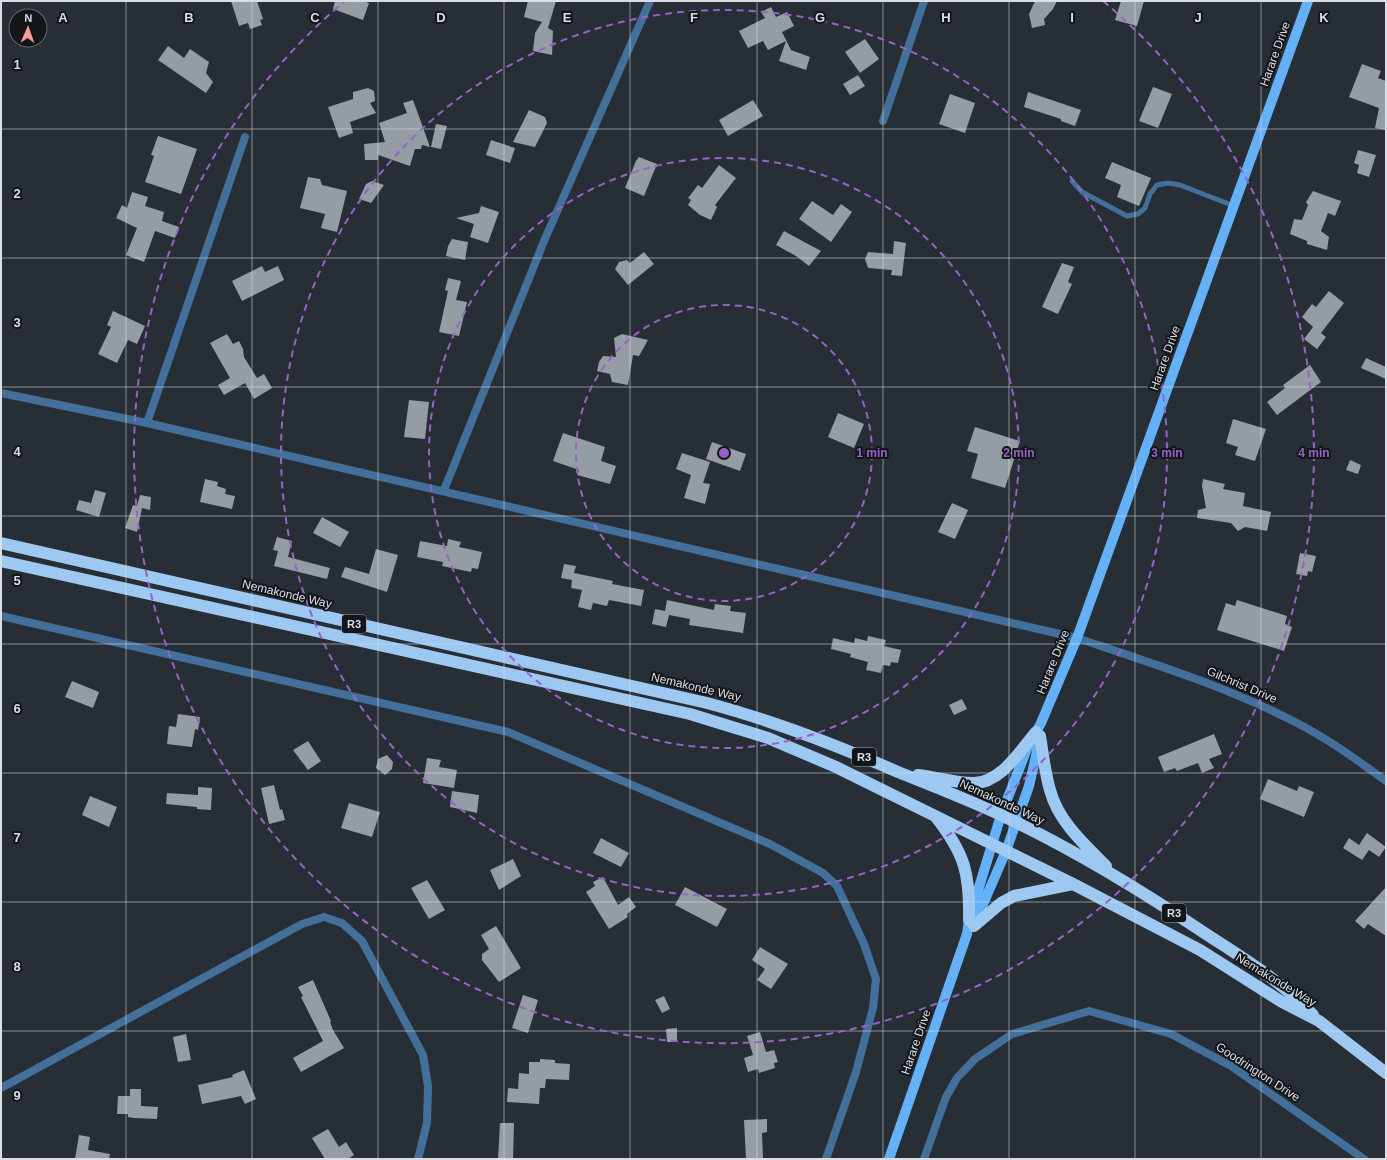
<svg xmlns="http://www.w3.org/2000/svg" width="1387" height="1160" font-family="Arial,sans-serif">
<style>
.building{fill:#949ca4}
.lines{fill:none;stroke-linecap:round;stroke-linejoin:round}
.lane{stroke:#43709b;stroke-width:5}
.street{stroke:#43709b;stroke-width:8}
.primary{stroke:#65b1f7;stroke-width:10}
.highway{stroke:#9dc8f2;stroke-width:12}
.grid{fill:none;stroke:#dbdfe4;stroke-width:1;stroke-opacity:0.55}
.ring{fill:none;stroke:#9862ca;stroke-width:2;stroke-dasharray:7 5}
.labels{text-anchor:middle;stroke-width:4;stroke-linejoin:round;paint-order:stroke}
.shield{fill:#131619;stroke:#9fa3a7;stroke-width:1}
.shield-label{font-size:11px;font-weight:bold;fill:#dbdfe4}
.street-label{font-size:12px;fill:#dbdfe4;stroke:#131619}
.grid-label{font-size:13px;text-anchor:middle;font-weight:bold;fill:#dbdfe4;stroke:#131619;stroke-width:4;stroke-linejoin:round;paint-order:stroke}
.centre{fill:#9862ca;stroke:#131619;stroke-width:2}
.ring-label{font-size:12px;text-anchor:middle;font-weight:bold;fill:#9862ca;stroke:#131619;stroke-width:4;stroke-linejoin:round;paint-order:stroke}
</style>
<rect width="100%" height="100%" fill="#282e35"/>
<path class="building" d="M231,1H257L263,19L260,20L262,25L250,29L248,23L239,26Z
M335,1H363L369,3L363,20L333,9Z
M528,1H556L548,28L553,31L552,55L533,51L535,33L542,22L524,17Z
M1035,1H1057L1053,9L1044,19L1045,25L1032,28L1029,14Z
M1121,1H1144L1137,26L1115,20Z
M771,7L776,17L787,12L794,26L782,32L791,50L810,57L806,70L779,61L786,41L768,50L763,41L748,48L739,31L765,18L761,12Z
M865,39L879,59L860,73L845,52Z
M168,46L184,58L190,49L209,62L206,73L213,82L206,93L158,60Z
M1362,64L1381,71L1378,78L1386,81V130L1375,128L1379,108L1349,97Z
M858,75L865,86L850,95L843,84Z
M1153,87L1172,94L1158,128L1139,121Z
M368,88L374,91L375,101L370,103L376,113L350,122L353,133L339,138L328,107L353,99V92Z
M1028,92L1081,110L1075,126L1061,121V119L1024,107Z
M950,94L975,103L965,133L939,124Z
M413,100L430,147L422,145L421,149H415L410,166L378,155V160H365L364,144L385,142L379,123L407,113L403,103Z
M753,100L763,116L728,136L719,120Z
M529,110L545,117L547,123L535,147L513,142Z
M436,124L447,126L441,149L431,147Z
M158,136L197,149L181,194L145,182L154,156L151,155Z
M491,140L515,148L510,163L486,155Z
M1358,150L1376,155L1369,177L1357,173L1359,165L1354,163Z
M639,157L657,164L644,196L625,188L636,161Z
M1112,162L1151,178L1139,206L1117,197L1121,185L1105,178Z
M719,165L736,178L715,205L717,207L711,220L700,215L688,205L691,200L688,198L698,185L702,188Z
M308,177L320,179L322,185L347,191L337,232L321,228L325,214L300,208Z
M372,181L384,185L371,203L359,199L366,184Z
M1313,191L1341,201L1335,216L1328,213L1321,231L1329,237L1327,250L1307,244V241L1290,234L1294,219L1302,220L1308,205L1306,202Z
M132,192L148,197L145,206L164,212L162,221L179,227L175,238L155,231L144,262L126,255L137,228L116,218L122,205L127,208Z
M812,201L833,215L841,204L852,212L831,242L799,219Z
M481,206L499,212L488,243L470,237L474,224L456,218L479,213Z
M784,231L821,251L809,266L796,256L776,245Z
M452,239L468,242L465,260L446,256L448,246Z
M894,241L906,243L902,276L891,275L892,270L868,268L865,259L868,252L893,254Z
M644,252L654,264L628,285L615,269L619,262L627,260L630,263Z
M1062,263L1074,267L1068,282L1072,284L1058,314L1042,307Z
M262,266L265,272L278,266L284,280L242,301L232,281Z
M448,278L461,281L456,300L467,302L459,336L439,332L448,291L445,290Z
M1329,291L1344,303L1321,333L1326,337L1317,349L1304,339L1313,327L1302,317L1312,304L1316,307Z
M113,311L145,326L137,344L128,340L117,363L98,354L111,327L107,325Z
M227,334L233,344L239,341L243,349L244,357L257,378L264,374L272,388L254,399L245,383L224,395L218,385L230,378L210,343Z
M622,334L648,340L639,356L633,355L628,385L612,382L610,374L597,371L599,362L603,356L616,357L614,338Z
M1366,358L1386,367V379L1361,368Z
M1310,365L1321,382L1277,415L1267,402L1285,388L1283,385Z
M409,400L429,402L425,439L404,437Z
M838,413L864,424L854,448L828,437Z
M1233,419L1266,429L1255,461L1235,455L1238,447L1226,443Z
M975,427L1020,441L1005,488L971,478L978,454L967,451Z
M563,433L605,447L601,461L616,466L610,484L577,475L579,470L553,461Z
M712,442L746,454L740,471L706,459Z
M682,453L710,462L703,483L710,484L705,504L684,498L691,475L676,469Z
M1350,460L1361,465L1358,474L1346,470Z
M205,479L218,482L217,486L226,489L225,494L235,496L232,509L200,502Z
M1203,479L1225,484L1223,489L1245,493L1243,506L1271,512L1267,531L1245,527L1238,531L1231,523L1197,518L1198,510L1206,508L1202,486Z
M95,490L106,493L99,517L76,510L79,500L91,503Z
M140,495L151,497L150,510L142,508L137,532L125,528L133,505L137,506Z
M952,503L968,510L955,539L938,532Z
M322,517L349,532L340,547L313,533Z
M277,537L292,541L288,557L330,568L327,579L274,566L278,551L273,550Z
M448,539L461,542L459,547L482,552L478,569L472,568L471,572L442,566L443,562L417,557L420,541L447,546Z
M376,549L398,555L387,592L341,577L345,567L369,574Z
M1300,553L1316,556L1312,572L1308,571L1307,576L1296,574Z
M564,564L576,566L574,573L613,581L612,584L644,590L641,606L609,600L607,606L593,603L591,610L578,607L582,590L571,588L572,580L561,578Z
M667,600L714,610L715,604L731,606L730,611L746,613L743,633L689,625L690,619L669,615L666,627L652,624L655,609L665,611Z
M1237,600L1287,616L1285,624L1292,627L1284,651L1217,630L1226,603L1235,606Z
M868,636L886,640L884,646L901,650L898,663L891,662L890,666L883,665L881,673L866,670L868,662L850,657L851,654L831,649L833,638L854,643L855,638L867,641Z
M72,681L99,692L93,708L65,697Z
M962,699L967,709L954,715L949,705Z
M178,714L200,717L198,730L195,729L192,747L167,744L169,726L176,727Z
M1214,734L1222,754L1209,759L1214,768L1202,773L1198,763L1177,771L1175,768L1164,772L1158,757Z
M308,741L321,761L308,770L293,750Z
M387,755L393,762L392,769L385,775L376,768L378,759Z
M427,758L441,760L439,767L457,770L454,788L423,783Z
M1268,779L1297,791L1299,786L1314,792L1304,817L1260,799Z
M274,785L280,810L282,809L285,820L269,824L261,788Z
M198,787L212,788L211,810L197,809V807L166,804L167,793L198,795Z
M452,791L479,795L477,813L450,807Z
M90,796L117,807L109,827L82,815Z
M349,803L380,812L372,837L341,828Z
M1367,833L1386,847L1379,857L1369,850L1362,860L1343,848L1349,838L1359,845Z
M601,838L629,853L621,867L593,853Z
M513,859L521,876L499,890L490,870Z
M603,877L618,905L629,897L636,907L627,914L628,917L609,929L586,892L595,886L593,882Z
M427,880L445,910L429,919L411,888Z
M685,887L727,909L717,927L675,905Z
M1386,887V936L1368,924L1364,929L1355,921Z
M496,926L521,968L499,982L482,960V954L489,949L481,935Z
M760,947L788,964L771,989L757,980L765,969L752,960Z
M313,980L331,1021L330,1022L333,1030L344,1048L301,1072L293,1058L323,1041L301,997L303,996L298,987Z
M523,995L538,1000L528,1033L512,1028Z
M664,996L670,1009L662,1013L655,1000Z
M677,1028V1042H667L666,1029Z
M760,1032L766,1052L774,1050L778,1062L774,1063L775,1068L759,1073L758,1069L748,1072L744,1058L753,1055L747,1036Z
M186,1034L191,1060L178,1062L173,1037Z
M540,1059L555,1060V1063L570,1064L569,1080L546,1079L545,1088H540L539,1104L507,1102L508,1088L518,1089L519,1073L529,1074V1062H540Z
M244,1070L256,1099L245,1104L241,1096L202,1104L198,1085L233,1077L232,1075Z
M130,1089H141V1106L158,1107L157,1119L134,1118L128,1117V1114H117L118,1096H130Z
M767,1119V1132L762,1133L763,1159H746L744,1120Z
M500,1123H514L513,1159H498Z
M328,1129L339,1147L346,1142L354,1155L348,1159H325L312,1138Z
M79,1135L90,1137L88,1150L110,1154L109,1159H75Z"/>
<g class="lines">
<path class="lane" d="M1072,181L1082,192L1127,216L1138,214L1145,208L1150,194L1157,185L1168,183L1180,185L1234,206"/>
<path class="street" d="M883,121L924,1
M1,393L147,423L1077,638C1151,663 1225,686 1295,722C1327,738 1357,760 1386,781
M147,423L245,137
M444,490L544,241L650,1
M1,616L508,732L770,844L823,873L837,886L864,944L876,979L873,1008L856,1072L826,1159
M1,1088L302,924L324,917L342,923L362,941L423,1055L428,1086L427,1123L418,1159
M924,1159L946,1097L957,1078L975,1059L1012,1034L1089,1011L1171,1034L1231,1066L1364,1159"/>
<path class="primary" d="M974,925L1006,851L1029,786L1039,743
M889,1159L967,934L969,920L1001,815L1027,749L1041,723L1077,638L1308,1"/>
<path class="highway" d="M1,543L707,703C775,721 834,744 898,772C933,786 969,800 1003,816C1073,849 1139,889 1203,932C1241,957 1282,981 1313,1015
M1,561L690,714L768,738L836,767L1073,884L1200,950L1282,1002L1319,1021L1386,1073
M1040,736C1043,754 1045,773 1050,790C1058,821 1084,844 1106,866
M918,775C936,777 955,783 973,783C1000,784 1020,751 1036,732
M936,817C965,854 970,874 969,920
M974,926L1001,903L1014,896L1073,884"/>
</g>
<path class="grid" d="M126,1V1159M252,1V1159M378,1V1159M504,1V1159M630,1V1159M757,1V1159M883,1V1159M1009,1V1159M1135,1V1159M1261,1V1159M1,129H1386M1,258H1386M1,387H1386M1,516H1386M1,644H1386M1,773H1386M1,902H1386M1,1031H1386"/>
<g class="ring">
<circle cx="724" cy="453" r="148"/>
<circle cx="724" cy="453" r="295"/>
<circle cx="724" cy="453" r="443"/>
<path d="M1103 1A590 590 0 1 1 345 1"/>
</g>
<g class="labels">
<g class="shield">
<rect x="342" y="615" width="24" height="18" rx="3"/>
<rect x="852" y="748" width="24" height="18" rx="3"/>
<rect x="1162" y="904" width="24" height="18" rx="3"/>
</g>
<g class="shield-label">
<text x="354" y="628">R3</text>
<text x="864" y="761">R3</text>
<text x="1174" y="917">R3</text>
</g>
<g class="street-label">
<text transform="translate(1275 54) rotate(-70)" y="4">Harare Drive</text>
<text transform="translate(1165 358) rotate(-70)" y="4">Harare Drive</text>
<text transform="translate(287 594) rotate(13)" y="4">Nemakonde Way</text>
<text transform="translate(1053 662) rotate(-68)" y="4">Harare Drive</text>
<text transform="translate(1242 685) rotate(23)" y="4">Gilchrist Drive</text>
<text transform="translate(696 687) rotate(13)" y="4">Nemakonde Way</text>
<text transform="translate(1002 802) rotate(25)" y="4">Nemakonde Way</text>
<text transform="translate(1276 980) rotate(31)" y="4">Nemakonde Way</text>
<text transform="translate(916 1042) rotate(-71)" y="4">Harare Drive</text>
<text transform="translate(1258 1072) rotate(33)" y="4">Goodrington Drive</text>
</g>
</g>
<g class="grid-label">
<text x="63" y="22">A</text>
<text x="189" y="22">B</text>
<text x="315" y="22">C</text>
<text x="441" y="22">D</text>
<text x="567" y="22">E</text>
<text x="694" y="22">F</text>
<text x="820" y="22">G</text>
<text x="946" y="22">H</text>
<text x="1072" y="22">I</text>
<text x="1198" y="22">J</text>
<text x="1324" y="22">K</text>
<text x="17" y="69">1</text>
<text x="17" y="198">2</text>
<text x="17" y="327">3</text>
<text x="17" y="456">4</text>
<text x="17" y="585">5</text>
<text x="17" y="713">6</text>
<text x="17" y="842">7</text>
<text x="17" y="971">8</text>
<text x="17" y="1100">9</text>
</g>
<circle cx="724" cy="453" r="6" class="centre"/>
<g class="ring-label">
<text x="872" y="457">1 min</text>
<text x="1019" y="457">2 min</text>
<text x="1167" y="457">3 min</text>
<text x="1314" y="457">4 min</text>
</g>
<rect width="1387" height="1160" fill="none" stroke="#dbdfe4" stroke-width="4"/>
<g transform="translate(28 28) rotate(2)"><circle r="19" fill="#131619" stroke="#63666a"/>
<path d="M0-3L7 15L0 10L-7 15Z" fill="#f59b98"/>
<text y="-6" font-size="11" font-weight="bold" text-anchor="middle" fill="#dbdfe4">N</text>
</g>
</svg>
